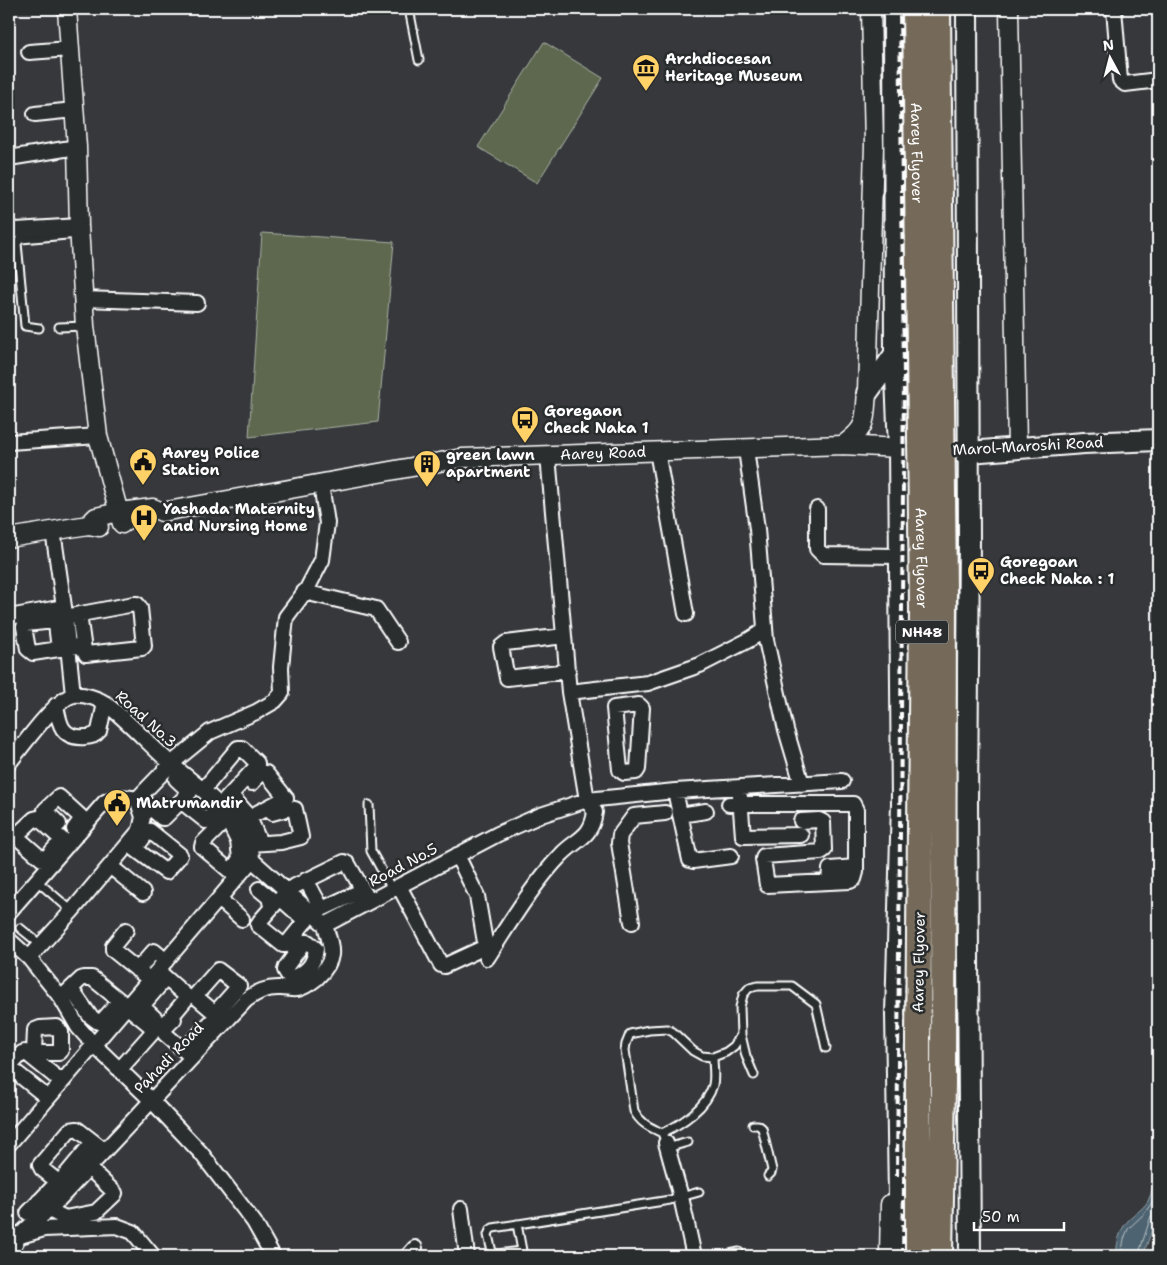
<svg xmlns="http://www.w3.org/2000/svg" width="1167" height="1265" font-family="'Shantell Sans',sans-serif">
<style>
.green{fill:#5d684f;stroke:#aeb4a7}
.water{fill:#4d6471;stroke:#94a2aa}
.lines{fill:none;stroke-linecap:round;stroke-linejoin:round}
.shore{stroke:#b8c1c6;stroke-width:1}
.service-casing{stroke:#fff;stroke-width:11}
.minor-casing{stroke:#fff;stroke-width:18}
.tertiary-casing{stroke:#fff;stroke-width:21}
.secondary-casing{stroke:#fff;stroke-width:24}
.service{stroke:#2a2d2e;stroke-width:7}
.minor{stroke:#2a2d2e;stroke-width:14}
.tertiary{stroke:#2a2d2e;stroke-width:18}
.secondary{stroke:#2a2d2e;stroke-width:20}
.rail{stroke:#fff;stroke-width:4;stroke-dasharray:8 4;stroke-linecap:butt}
.trunk-bridge-casing{stroke:#fff;stroke-width:28;stroke-linecap:butt}
.trunk-bridge{stroke:#746a5a;stroke-width:24}
.labels{text-anchor:middle;stroke-width:5;stroke-linejoin:round;paint-order:stroke}
.shield{fill:#2a2d2e;stroke:#bfc0c0;stroke-width:1}
.shield-label{font-size:14px;font-weight:bold;fill:#fff}
.poi-label{font-size:15px;font-weight:bold;fill:#fff;stroke:#2a2d2e;text-anchor:start}
.street-label{font-size:15px;fill:#fff;stroke:#2a2d2e}
</style>
<rect width="100%" height="100%" fill="#36383c"/>
<filter id="ink" filterUnits="userSpaceOnUse"><feTurbulence type="fractalNoise" baseFrequency=".02" numOctaves="2"/><feDisplacementMap in="SourceGraphic" scale="10" xChannelSelector="R" yChannelSelector="G"/><feConvolveMatrix kernelMatrix="1 2 1 2 8 2 1 2 1" color-interpolation-filters="sRGB"/></filter>
<g filter="url(#ink)">
<path class="green" d="M544,42L603,78L537,183L478,147Z
M262,233L394,242L378,422L249,437Z"/>
<path class="water" d="M1158,1147V1212L1143,1256H1116C1117,1246 1118,1235 1124,1226C1130,1216 1142,1211 1148,1201C1157,1184 1151,1164 1158,1147Z"/>
<g class="lines">
<path class="shore" d="M1121,1256L1124,1239L1128,1229L1145,1213L1152,1202L1158,1182
M1138,1256L1151,1216L1154,1213H1158"/>
<defs>
<path id="service" d="M409,9L419,60
M59,327L85,326
M39,328L25,326L17,243L21,239L79,234
M369,805L371,851L392,889
M37,881L72,911
M20,928L42,946
M741,1035L746,1056L754,1075
M753,1125H758L762,1128L772,1170L771,1173L768,1176
M662,1133C682,1124 707,1107 713,1085C715,1076 713,1066 713,1057
M666,1143L662,1133C650,1127 641,1124 634,1111L625,1050L626,1044L630,1034L649,1030L667,1029L673,1032L693,1051L702,1056L713,1057L726,1052L734,1046L741,1035L740,1007L743,995L749,988L758,986H792L816,1004L826,1048
M667,1148L688,1142
M517,1224L523,1256
M522,1251L496,1254L492,1252L488,1235L490,1230L493,1228L670,1200L699,1192
M720,1256L739,1252"/>
<path id="minor" d="M1114,9L1120,80L1125,84L1158,80
M29,52L70,49
M35,114L74,110
M9,158L77,147
M9,228L16,230L79,226
M84,299L197,303
M9,442L98,436
M746,449L757,529L766,640L786,730L802,784
M657,451L686,614
M817,509V549L823,555L900,556
M53,531L64,607
M304,592L376,609L398,642
M9,617L64,607L73,695
M65,617L134,604H137L140,608L144,646L142,648L86,654L84,650L79,614
M564,636L506,643L501,647L507,678L568,671
M58,641L56,624L54,621L26,624L24,627L28,649L33,653L78,646
M569,692L648,683L700,665L747,641L765,630
M56,705C59,724 62,739 85,737C91,737 95,736 99,731L105,703
M639,705L642,708L638,769L636,772L624,773L620,770L614,708Z
M9,763C21,748 56,698 74,695C84,694 98,698 106,704C127,720 148,743 168,761C192,783 254,824 252,860L325,925
M675,791L690,860L693,861L731,856
M740,797L743,836L801,835
M137,799L171,764L210,732L256,712L275,701L282,693L281,667L286,617L307,589L322,560L327,523L321,484
M235,800L250,817
M145,803L162,818H164L190,792L176,779
M729,804H853L856,810V872L854,879L850,881L767,885L763,859L764,856L821,852L824,850L823,822L819,820L801,821
M187,806L206,821L257,766V763L242,748H238L203,790
M680,815L706,811
M230,816L203,843L202,847L237,877
M59,824L45,810L59,797L82,818L74,829
M236,824L286,798L266,773H261L252,783
M252,824L260,843
M150,831L180,855L179,857L166,872L135,849L146,834Z
M250,844L281,842L301,837L295,809L290,808L272,813
M56,847L47,857L42,859L18,838L19,833L34,819L38,818L68,845
M110,866L143,893
M231,872L240,858L238,841L232,829
M306,880L322,909L363,890
M829,882L830,869L856,867
M399,886L441,965L444,966L483,948L485,942L477,896L457,855
M259,889L270,898V902
M280,898L306,921
M219,899L242,919
M320,908L312,913L286,945H283L258,925L260,921L287,890L344,862L348,864L369,901
M9,912L105,802C115,796 125,796 137,799
M632,922L619,843L620,835L634,816L665,813
M325,925L498,834L541,815L587,800L675,791L842,781
M126,930L113,946V950L150,980
M9,940L29,958L61,998L78,1027L94,1045L151,1100L201,1153L254,1222L273,1256
M29,958L72,911L140,830L143,817L137,799
M487,958C509,924 533,884 561,855C577,838 591,839 595,812L587,800L569,692L548,456
M137,970L154,951L166,961
M218,970L239,986L215,1013L195,996Z
M158,971L185,995L186,999L166,1023L161,1024L142,1006L166,978
M290,978C305,974 314,966 316,949L308,942H304L286,967L285,970L290,978L291,989
M71,989L90,1016L98,1022L102,1021L120,1001
M61,998L81,979L84,978H92L151,1026L152,1033L120,1069
M174,1019L165,1028V1034L192,1057
M57,1027L61,1032V1051L59,1053H36L34,1052L35,1030L40,1028Z
M184,1050L212,1021
M48,1098L13,1070L12,1064L22,1053L25,1052L62,1082
M666,1143L681,1197L694,1256
M9,1144L252,860
M59,1183L93,1142
M67,1189L42,1169L40,1165L70,1130L77,1129L104,1150
M39,1201L49,1210L65,1218L96,1212L114,1195L115,1193L88,1167
M461,1209L467,1256
M28,1213L52,1188
M9,1232L20,1236L44,1229L117,1226L133,1232L153,1256
M12,1256C11,1237 36,1221 49,1210L246,1000C257,992 267,987 281,988C287,988 292,990 297,989C304,988 312,982 317,978C337,959 332,949 325,925
M408,1256L415,1248"/>
<g id="tertiary">
<path d="M67,9L77,147L79,226L85,326L98,436L122,524"/>
<path d="M1009,9L1017,448"/>
<path d="M843,445C868,427 864,422 867,393L874,145L871,9"/>
<path id="s1" d="M88,525L96,517L119,512L153,508L162,512L462,458L843,445L899,448"/>
<path d="M9,538L88,525L99,527"/>
<path d="M889,1256L890,1204"/>
</g>
<path id="secondary" d="M894,9L895,354L899,448L902,803L896,1014L900,1256
M967,9L969,538L967,803L970,1256
M867,393L895,354
M956,451L969,452L1084,443L1158,440"/>
</defs>
<use href="#service" class="service-casing"/>
<use href="#minor" class="minor-casing"/>
<use href="#tertiary" class="tertiary-casing"/>
<use href="#secondary" class="secondary-casing"/>
<use href="#service" class="service"/>
<use href="#minor" class="minor"/>
<use href="#tertiary" class="tertiary"/>
<use href="#secondary" class="secondary"/>
<path class="rail" d="M897,1176L904,378L900,9
M903,1256L915,378L911,9"/>
<defs>
<g id="trunk-bridge">
<path id="s2" d="M915,9L922,609L918,1041V1256"/>
<path d="M938,9L944,589L943,1084L940,1256"/>
</g>
</defs>
<use href="#trunk-bridge" class="trunk-bridge-casing"/>
<use href="#trunk-bridge" class="trunk-bridge"/>
</g>
</g>
<defs>
<symbol id="museum-pin" viewBox="-11 -11 22 30"><path d="M0 17L-7.5 6A9.5 9.5 0 1 1 7.5 6Z" fill="#ffd166" stroke="#2a2d2e"/><path d="M0-6L6-3V-2H-6V-3ZM-5-1h2V3h-2ZM-1-1h2V3h-2ZM3-1h2V3H3ZM-6 4H6V6H-6Z" fill="#111"/></symbol>
<symbol id="bus-pin" viewBox="-11 -11 22 30"><path d="M0 17L-7.5 6A9.5 9.5 0 1 1 7.5 6Z" fill="#ffd166" stroke="#2a2d2e"/><path d="M-5-6H5V4H4V6H2V4H-2V6H-4V4H-5ZM-3.5-4V0h7V-4ZM-3.5 1.2v1.5H-2V1.2ZM2 1.2v1.5H3.5V1.2Z" fill="#111"/></symbol>
<symbol id="civic-pin" viewBox="-11 -11 22 30"><path d="M0 17L-7.5 6A9.5 9.5 0 1 1 7.5 6Z" fill="#ffd166" stroke="#2a2d2e"/><path d="M-.6-6.5H3V-4.5H.6V-3L4-1V1h2V6H-6V1h2V-1L-.6-3ZM-1.2 2.5V6h2.4V2.5Z" fill="#111"/></symbol>
<symbol id="building-pin" viewBox="-11 -11 22 30"><path d="M0 17L-7.5 6A9.5 9.5 0 1 1 7.5 6Z" fill="#ffd166" stroke="#2a2d2e"/><path d="M-4-6H4V6H1V3H-1V6H-4ZM-2.5-4.3h1.7v1.8h-1.7ZM.8-4.3h1.7v1.8H.8ZM-2.5-1h1.7V.8h-1.7ZM.8-1h1.7V.8H.8Z" fill="#111"/></symbol>
<symbol id="hospital-pin" viewBox="-11 -11 22 30"><path d="M0 17L-7.5 6A9.5 9.5 0 1 1 7.5 6Z" fill="#ffd166" stroke="#2a2d2e"/><path d="M-5-5h3v3.5h4V-5h3V5h-3V1.5h-4V5h-3Z" fill="#111"/></symbol>
</defs>
<g fill-rule="evenodd">
<use href="#museum-pin" x="630" y="52" width="32" height="43"/>
<use href="#bus-pin" x="509" y="404" width="32" height="43"/>
<use href="#civic-pin" x="127" y="446" width="32" height="43"/>
<use href="#building-pin" x="411" y="448" width="32" height="43"/>
<use href="#hospital-pin" x="128" y="502" width="32" height="43"/>
<use href="#bus-pin" x="965" y="555" width="32" height="43"/>
<use href="#civic-pin" x="101" y="787" width="32" height="43"/>
</g>
<g class="labels">
<rect class="shield" x="896" y="620.5" width="52" height="23" rx="4"/>
<g class="shield-label">
<text x="922" y="637">NH48</text>
</g>
<g class="poi-label">
<text x="665" y="64">Archdiocesan<tspan x="665" dy="17">Heritage Museum</tspan></text>
<text x="544" y="416">Goregaon<tspan x="544" dy="17">Check Naka 1</tspan></text>
<text x="162" y="458">Aarey Police<tspan x="162" dy="17">Station</tspan></text>
<text x="446" y="460">green lawn<tspan x="446" dy="17">apartment</tspan></text>
<text x="163" y="514">Yashada Maternity<tspan x="163" dy="17">and Nursing Home</tspan></text>
<text x="1000" y="567">Goregoan<tspan x="1000" dy="17">Check Naka : 1</tspan></text>
<text x="136" y="808">Matrumandir</text>
</g>
<g class="street-label">
<text dy="5" stroke="none"><textPath href="#s2" startOffset="144">Aarey Flyover</textPath></text>
<text transform="translate(1028 446) rotate(-3)" y="5">Marol-Maroshi Road</text>
<text dy="5" stroke="none"><textPath href="#s1" startOffset="525">Aarey Road</textPath></text>
<text dy="5" stroke="none"><textPath href="#s2" startOffset="549">Aarey Flyover</textPath></text>
<text transform="translate(146 719) rotate(42)" y="5">Road No.3</text>
<text transform="translate(403 865) rotate(-28)" y="5">Road No.5</text>
<text transform="translate(919 962) rotate(-89)" y="5">Aarey Flyover</text>
<text transform="translate(169 1058) rotate(-46)" y="5">Pahadi Road</text>
</g>
</g>
<rect width="1167" height="1265" fill="none" stroke="#2a2d2e" stroke-width="30"/>
<rect x="15" y="15" width="1137" height="1235" fill="none" stroke="#fff" stroke-width="2" filter="url(#ink)"/>
<g transform="translate(1110 58) rotate(353)" stroke="#2a2d2e" stroke-width="4" paint-order="stroke">
<path d="M0-4L9 19L0 12L-9 19Z" fill="#ffffff"/>
<text y="-8" font-size="14" font-weight="bold" text-anchor="middle" fill="#ffffff">N</text>
</g>
<path d="M974 1222v8h90v-8" fill="none" stroke="#ffffff" stroke-width="2.5"/>
<text x="982" y="1222" font-size="15" fill="#ffffff" stroke="#2a2d2e" stroke-width="4" paint-order="stroke">50 m</text>
</svg>
